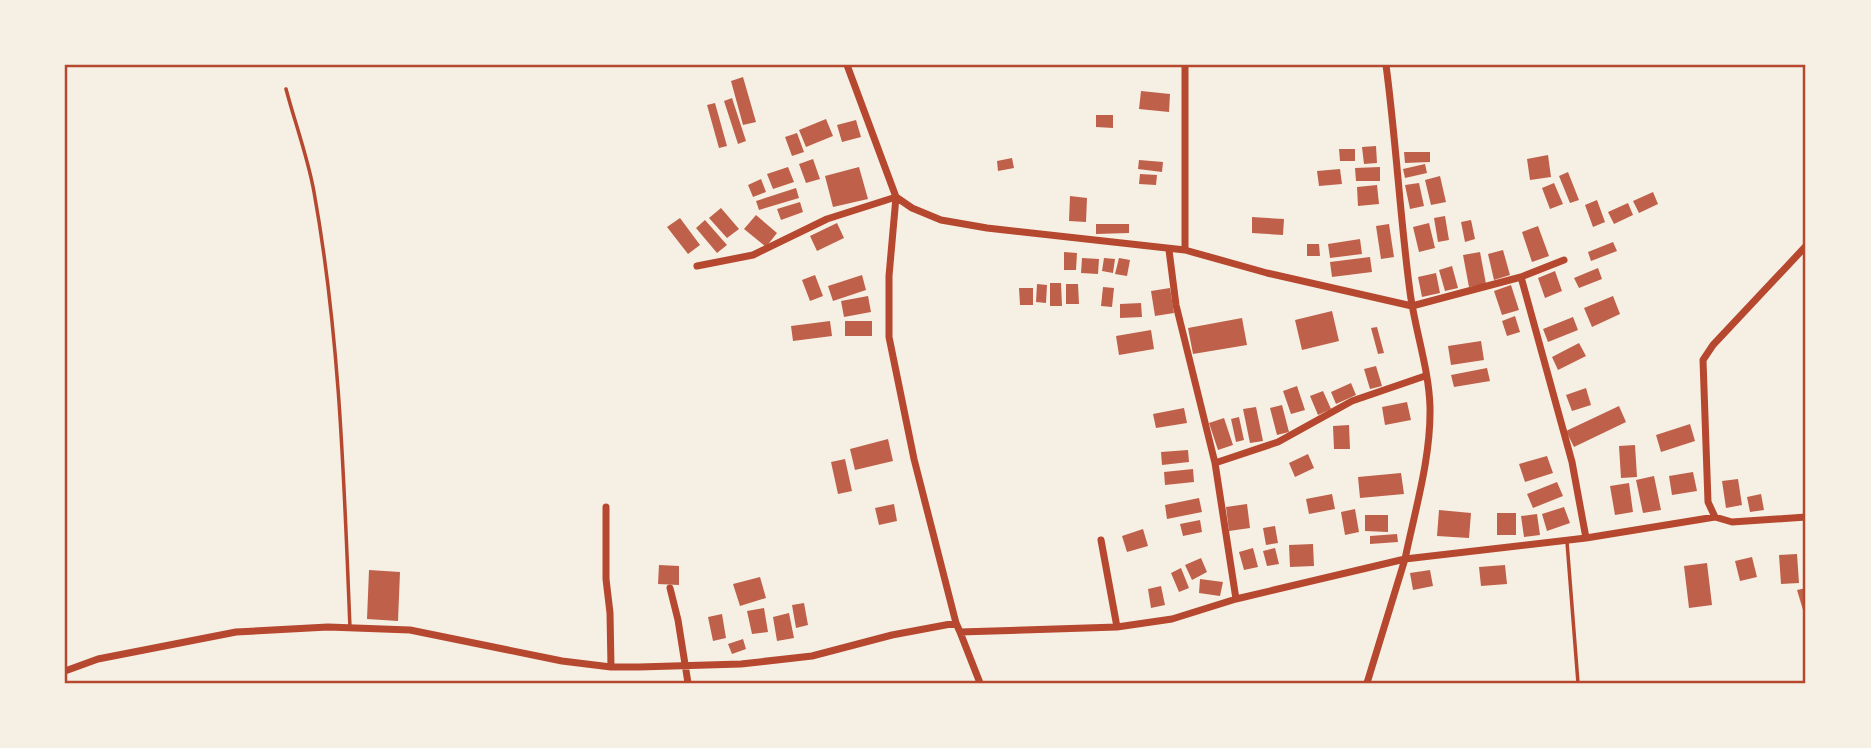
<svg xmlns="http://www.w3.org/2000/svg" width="1871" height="748" font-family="'Source Sans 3',sans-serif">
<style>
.building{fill:#bf614a}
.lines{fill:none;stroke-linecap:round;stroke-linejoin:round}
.service{stroke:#b5482f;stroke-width:3.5}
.minor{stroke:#b5482f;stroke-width:7}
.neatline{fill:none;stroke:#b5482f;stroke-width:2.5}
</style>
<rect width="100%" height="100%" fill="#f6efe4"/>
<path class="building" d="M743,77L756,122L743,125L731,81Z
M1141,91L1170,94L1169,112L1139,109Z
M732,98L746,141L738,144L724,101Z
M715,103L727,146L719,148L707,105Z
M1096,115H1113V128L1096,127Z
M826,119L833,136L806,147L799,130Z
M856,120L861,137L842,142L837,125Z
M797,133L804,152L792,156L785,137Z
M1376,146L1377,163L1364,164L1362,147Z
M1339,149H1355V161H1340Z
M1404,152H1430V162L1405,163Z
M1548,155L1551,177L1530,180L1527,159Z
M1012,158L1014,168L998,171L997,161Z
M813,159L820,179L806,183L799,164Z
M1139,160L1163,162L1162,172L1138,169Z
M1425,164L1427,173L1405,178L1403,169Z
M788,167L794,182L773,189L767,174Z
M859,167L868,199L833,207L825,176Z
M1380,167V181H1356L1355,168Z
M1340,169L1342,184L1319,186L1317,171Z
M1568,172L1579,200L1570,203L1559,176Z
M1140,174L1157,175L1156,185L1139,184Z
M1440,176L1446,202L1431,205L1425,180Z
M761,179L766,192L753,197L748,185Z
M1419,183L1424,206L1410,209L1405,185Z
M1554,183L1563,204L1550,209L1542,188Z
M1377,185L1379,204L1358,206L1357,187Z
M796,188L799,198L759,210L756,201Z
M1653,192L1658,204L1639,213L1633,201Z
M1070,196L1087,198L1086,222L1069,221Z
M1597,200L1605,222L1593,227L1585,205Z
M800,202L803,212L781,220L777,209Z
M1628,203L1633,215L1614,224L1608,212Z
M721,208L739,229L727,238L709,218Z
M756,215L777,233L766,247L744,229Z
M1445,216L1449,240L1438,242L1434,218Z
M1252,217L1284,219L1283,235L1252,233Z
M680,218L700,245L688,254L667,227Z
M705,220L727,245L717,253L696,228Z
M1471,220L1475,239L1465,242L1461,222Z
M837,223L844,238L817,251L810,236Z
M1429,223L1435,248L1419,252L1413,227Z
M1096,224H1129V233L1096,234Z
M1389,224L1394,257L1381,259L1376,226Z
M1538,226L1549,256L1532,262L1522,232Z
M1360,239L1362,254L1330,258L1328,244Z
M1613,242L1617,251L1591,261L1588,252Z
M1307,244H1319L1320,256H1307Z
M1503,250L1510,275L1494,280L1488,254Z
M1064,252L1077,253L1076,270H1064Z
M1480,252L1486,284L1469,287L1463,255Z
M1370,257L1372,272L1332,277L1330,262Z
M1082,258L1099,259L1098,274L1081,273Z
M1104,258L1115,259L1113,273L1102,271Z
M1119,258L1130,260L1127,276L1115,274Z
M1452,266L1458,288L1445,291L1439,270Z
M1598,268L1602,279L1579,288L1574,278Z
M1555,271L1562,291L1545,298L1538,278Z
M1436,273L1440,293L1422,297L1418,277Z
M815,275L823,296L810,301L802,280Z
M862,275L866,290L833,301L828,286Z
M1050,283H1061L1062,306H1050Z
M1037,284L1047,285L1046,303L1036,302Z
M1066,284H1078L1079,304H1066Z
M1511,285L1519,310L1502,315L1494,291Z
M1103,287L1114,288L1112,307L1101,306Z
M1019,288H1033V305H1020Z
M1170,288L1174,313L1155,316L1151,291Z
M868,296L871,312L844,317L841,301Z
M1613,296L1620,314L1592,327L1584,308Z
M1141,303L1142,317L1120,318V304Z
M1332,311L1339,341L1302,350L1295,320Z
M1515,316L1520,332L1507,336L1502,321Z
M1573,317L1578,330L1548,342L1543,329Z
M1242,318L1247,345L1193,354L1188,328Z
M830,321L832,336L793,341L791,326Z
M845,321H872V336H845Z
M1377,327L1384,353L1378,354L1371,328Z
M1151,330L1154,349L1119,355L1116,336Z
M1481,341L1484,360L1451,365L1448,346Z
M1579,343L1586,356L1558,370L1552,357Z
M1376,366L1382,386L1370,389L1364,369Z
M1487,368L1490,381L1454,387L1451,375Z
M1351,383L1356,395L1336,404L1331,392Z
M1297,386L1305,410L1291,414L1283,391Z
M1586,388L1591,405L1572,411L1566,395Z
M1323,391L1331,409L1318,415L1310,396Z
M1407,402L1411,420L1385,425L1382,407Z
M1282,405L1289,432L1277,435L1270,408Z
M1619,406L1626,422L1574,447L1566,431Z
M1256,407L1263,441L1250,443L1243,409Z
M1184,408L1187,423L1156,428L1153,414Z
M1239,417L1244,440L1236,442L1231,419Z
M1224,418L1233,445L1218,450L1209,423Z
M1690,424L1695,441L1661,452L1656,435Z
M1349,425L1350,449H1334L1333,426Z
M888,439L893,461L855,470L850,449Z
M1635,445L1637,477L1621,478L1619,446Z
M1188,450L1189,462L1162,465L1161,452Z
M1308,454L1314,468L1295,477L1289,463Z
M1547,456L1553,473L1525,482L1519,464Z
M845,459L852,491L838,494L831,462Z
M1193,469L1194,482L1165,485L1164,472Z
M1693,472L1697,491L1672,495L1669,476Z
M1401,473L1404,494L1360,498L1358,477Z
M1654,476L1661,510L1643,513L1636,480Z
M1738,479L1742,505L1726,508L1722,481Z
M1557,482L1563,496L1533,508L1527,494Z
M1629,483L1633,512L1615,515L1610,486Z
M1332,494L1335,509L1309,514L1306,499Z
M1761,494L1764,510L1750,512L1747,497Z
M1199,498L1202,512L1167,519L1165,505Z
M894,504L897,521L879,525L875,508Z
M1247,504L1250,528L1229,531L1226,507Z
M1564,507L1570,523L1547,531L1542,514Z
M1355,509L1359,532L1345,535L1341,512Z
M1439,510L1471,513L1469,538L1437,536Z
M1497,513H1516V535H1497Z
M1537,514L1540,535L1524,537L1521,516Z
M1365,515H1388V532L1365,531Z
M1200,520L1202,532L1183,536L1180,524Z
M1275,526L1278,543L1266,545L1263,528Z
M1143,529L1148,546L1127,552L1122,536Z
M1397,534L1398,542L1370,544V536Z
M1313,544L1314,566L1290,567L1289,545Z
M1253,548L1258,567L1244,570L1239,552Z
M1275,548L1279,564L1267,566L1263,551Z
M1797,554L1799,583L1781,584L1779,555Z
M1752,557L1757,577L1740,581L1735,561Z
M1201,558L1207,572L1192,580L1185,565Z
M1707,563L1712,605L1689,608L1684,566Z
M659,565L679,566V585L658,584Z
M1505,565L1507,584L1481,586L1479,567Z
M1181,568L1189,588L1179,592L1171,573Z
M369,570L400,572L398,621L367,619Z
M1430,570L1433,586L1413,590L1410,573Z
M760,577L766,598L740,606L733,584Z
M1200,579L1223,582L1220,596L1199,593Z
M1161,586L1165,605L1151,608L1148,589Z
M1806,588V620L1797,590Z
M804,603L808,625L796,628L792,605Z
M764,608L768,632L752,634L747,611Z
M789,613L794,638L777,641L773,617Z
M722,614L726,638L713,641L708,617Z
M743,639L746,649L732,654L728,644Z"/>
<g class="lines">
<path class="service" d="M286,89C295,123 308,158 314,192C340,336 344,482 350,628
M1567,542L1578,683"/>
<path class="minor" d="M847,65L896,197L889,276V337L914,459L956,623
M1185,65V250
M1386,65C1396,140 1400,217 1410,292C1415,330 1429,369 1430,407C1431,458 1415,510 1405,559L1586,538L1715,517L1732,522L1806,517
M1169,250L1176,305L1215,463L1236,599
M697,266L753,255L827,219L896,197L912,208L941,220L987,228L1185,250L1267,273L1412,306L1521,277L1564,260
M1521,277L1572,462L1586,538
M1215,463L1278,442L1352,401L1425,376
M606,507V579L610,613L611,667
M1715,517L1708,502L1703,360L1713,345L1806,246
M1101,540L1117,627
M670,588L678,620L688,683
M960,632L980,683
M65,671L98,659L236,632L328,627L410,630L562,661L611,667H639L741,664L812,656L892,635L956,623L960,632L1117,627L1172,619L1236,599L1405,559L1367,683"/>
</g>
<rect width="1871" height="748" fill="none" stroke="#f6efe4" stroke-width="133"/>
<rect x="66" y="66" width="1738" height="616" class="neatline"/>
</svg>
